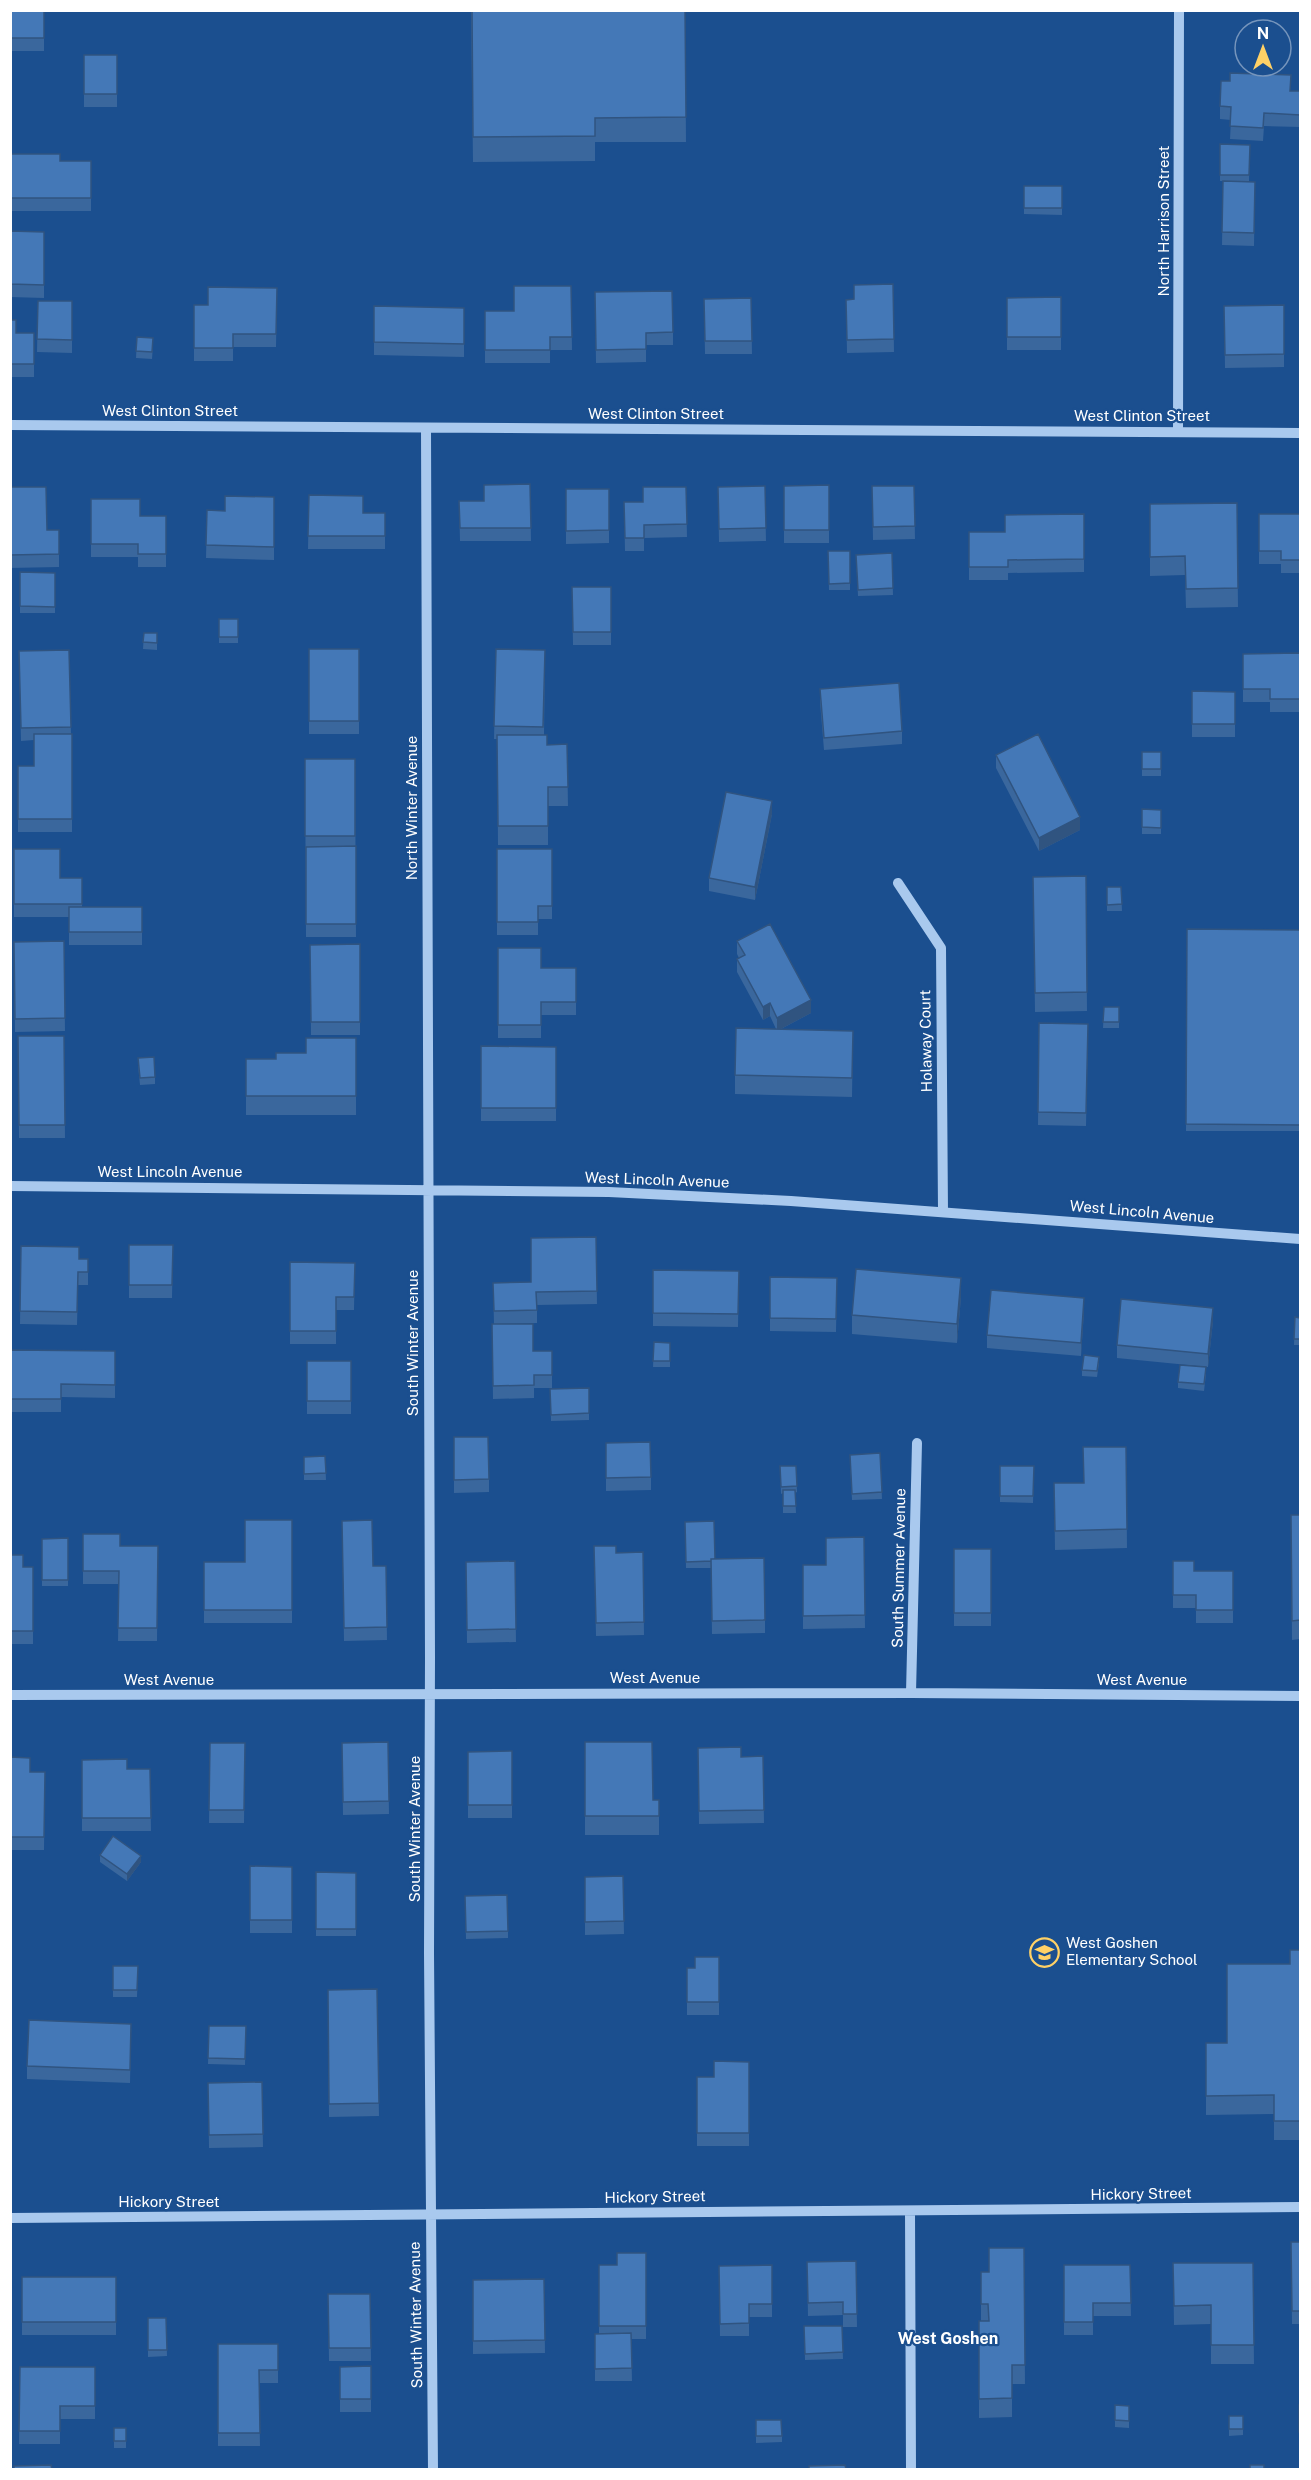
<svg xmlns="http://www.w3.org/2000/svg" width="1311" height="2480" font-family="'Public Sans',sans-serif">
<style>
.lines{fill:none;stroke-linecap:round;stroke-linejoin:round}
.minor{stroke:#a9c9ee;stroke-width:10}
.wall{fill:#3a679d}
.shaded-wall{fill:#305480}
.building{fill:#4478b7;stroke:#305480;stroke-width:1.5}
.labels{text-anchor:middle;stroke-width:4.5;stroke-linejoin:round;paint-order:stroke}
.street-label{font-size:15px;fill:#fff;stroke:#1b4f8f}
.poi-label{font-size:15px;fill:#fff;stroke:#1b4f8f;text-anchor:start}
.neighbourhood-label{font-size:16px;font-weight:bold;fill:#fff;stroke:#1b4f8f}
</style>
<rect width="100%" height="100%" fill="#1b4f8f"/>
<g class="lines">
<path class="minor" d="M10,425L1300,433
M426,428L430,1657L429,1953L433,2470
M1178,432L1179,10
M898,883L941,948L943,1211
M10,1186L609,1192L791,1201L1300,1239
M911,1693L917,1443
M10,1695L911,1693L1300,1696
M910,2211L911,2470
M10,2218L1300,2207"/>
</g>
<path class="wall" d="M10,10H44V51H10Z
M471,10H685L686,142H595V161L473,162Z
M84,55H117V107H84Z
M1291,91H1300V127L1264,126L1263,141L1230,139L1231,120L1220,119V106Z
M1250,145L1249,182H1255L1254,246L1222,245L1223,181H1220V175Z
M10,154L60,161H91V211H10Z
M1024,186H1062V215L1024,214Z
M10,231L44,232V298L10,297Z
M893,284L894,352L847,353L846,300L854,299Z
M571,286L572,350H550V363H485V311H514Z
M277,288L276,347H233V361H194V305H208Z
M595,292L673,332V345H646V362L596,363Z
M1061,297V350H1007V298Z
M751,298L752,354H705L704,299Z
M38,301H72V353L37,352Z
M1284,305V367L1225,368L1224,306Z
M374,306L464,308V357L374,355Z
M10,320L16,333H34V377H10Z
M137,337L153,345L152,359L136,358Z
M530,484L531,541H460L459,501H484Z
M829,485V543H784V486Z
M765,486L766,541L719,542L718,487Z
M872,486H914L915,539L873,540Z
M10,487L47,530H59V567L10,568Z
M686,487L687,537L644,538V551H625L624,502H643Z
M566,489H609V543L566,544Z
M309,495L363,513H385V549H308Z
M274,497V560L206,558L207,510L225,511Z
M91,499L140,516H166V567H138V557H91Z
M1237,503L1238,607L1186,608L1185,575L1150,576V504Z
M1084,514V572L1008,573V580H969V532H1005Z
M1259,514H1300V573H1281V564H1259Z
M828,551H850V590H829Z
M892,553L893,595L858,596L856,555Z
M20,572L55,573V613H20Z
M572,587H611V645H573Z
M219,619H238V643H219Z
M144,633H157V650L143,649Z
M309,649H359V734H309Z
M496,649L545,650L544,735L547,745L567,744L568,806H548V845H498L497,739H494Z
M69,650L71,734H72V832H18V766H34V740L21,741L19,651Z
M1300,653V712H1270V702H1243V654Z
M820,689L902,731V744L824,750L820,702Z
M1192,691L1235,692V737H1192Z
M1142,752H1161V776H1142Z
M996,755L1080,830L1039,851L996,768Z
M305,759H355L356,937H306Z
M1142,809L1161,810V834H1142Z
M772,814L755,900L709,891V878Z
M14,849L60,878H82V907H142V945H69V917H14Z
M497,849H552V919H538V935H497Z
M1086,876L1087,1011L1035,1012L1033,877Z
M1107,887H1121L1122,911H1107Z
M1187,929L1300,930V1131H1186Z
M64,941L65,1031L15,1032L14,942Z
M737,941L811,1013L781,1029L853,1031L852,1097L735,1094V1075L776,1029L770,1016L763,1020L737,972V959L739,958L737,954Z
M360,944V1035H311L310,945Z
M498,948L541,968H576V1015H541V1038H498Z
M1104,1007H1119V1028H1103Z
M1039,1023L1088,1024L1086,1126L1038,1125Z
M18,1036H64L65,1138H19Z
M356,1038V1115H246V1059H276L306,1053Z
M481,1046L556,1047V1121H481Z
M138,1065L155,1077V1084L140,1085Z
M596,1237L597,1304L537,1305V1323L494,1324L493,1283L531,1282Z
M129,1245H173L172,1298H129Z
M21,1246L79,1259H88V1285H78L77,1325L20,1324Z
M290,1262L355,1263L354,1310H336V1344H290Z
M653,1270L739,1271L738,1327L653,1326Z
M770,1277L837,1278L836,1332L770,1331Z
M961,1297L957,1343L852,1334V1315Z
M1084,1311L1081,1356L987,1348V1335Z
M1295,1317L1300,1318V1345H1294Z
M1213,1321L1208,1367L1117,1358V1345Z
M492,1324L533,1351H552V1388H534V1398L493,1399Z
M654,1342L670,1343V1367H653Z
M10,1350L115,1351V1398L61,1397V1412H10Z
M307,1361H351V1414H307Z
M1099,1363L1097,1377L1082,1376V1370Z
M1206,1374L1204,1391L1178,1388V1382Z
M550,1389L589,1413V1420L551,1421Z
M454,1437L489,1479V1492L454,1493Z
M606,1443L651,1477V1490L606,1491Z
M1126,1447L1127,1548L1055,1550L1054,1483H1083Z
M880,1453L882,1499L852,1500L850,1462Z
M325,1456L326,1480H304V1457Z
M780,1466H796L797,1492L795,1493L796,1513H783V1493L781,1494Z
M1000,1466H1034L1033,1503L1000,1502Z
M1291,1515H1300V1639L1292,1640Z
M292,1520V1623H204V1562H245Z
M342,1521L373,1566H386L387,1640L344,1641Z
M685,1522L765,1620V1633L712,1634L711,1568H686Z
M83,1534L120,1546H158L157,1641H118L119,1584H83Z
M864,1537L865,1628L803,1629V1565H826Z
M68,1538V1586H42V1539Z
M594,1546L616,1553L643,1552L644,1635L596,1636Z
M954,1549H991V1626H954Z
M10,1555L23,1567H33V1644H10Z
M515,1561L516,1642L467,1643L466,1562Z
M1173,1561L1194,1571H1233V1623H1196V1608H1173Z
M388,1742L389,1814L343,1815L342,1743Z
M585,1742L653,1800H659V1835H585Z
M210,1743H245L244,1823H209Z
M698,1748L741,1757L763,1756L764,1823L699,1824Z
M512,1751V1818H468V1752Z
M10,1757L30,1772H45L44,1850H10Z
M82,1760L127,1769H150L151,1831H82Z
M100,1855L141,1862L127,1881L100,1862Z
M250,1866L292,1867V1933H250Z
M316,1872L356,1873V1936H316Z
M623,1876L624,1934L585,1935V1877Z
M465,1896L508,1931V1938L466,1939Z
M1300,1950V2140H1274V2114L1206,2115V2043H1227Z
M719,1957V2015H687V1968H695Z
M113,1966H138L137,1997H113Z
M377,1989L379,2116L329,2117L328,1990Z
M209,2026H246L245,2065L208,2064Z
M131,2037L130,2083L27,2079V2066Z
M749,2062V2146H697V2077H714Z
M262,2082L263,2147L209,2148L208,2083Z
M1291,2242H1300V2324H1292Z
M1024,2248L1025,2384H1012V2417L979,2418V2321H981V2272H989Z
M646,2253V2339H631L632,2381H595V2334H599V2265H617Z
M856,2261L857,2327H843V2315L808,2316L807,2262Z
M1173,2263H1253L1254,2364H1211V2324L1174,2325Z
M772,2265V2317H749V2336H720L719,2266Z
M1064,2265H1130L1131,2316H1093V2335H1064Z
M22,2277H116V2335H22Z
M544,2279L545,2353L473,2354V2280Z
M328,2294H370L371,2361H329Z
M148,2318H166L167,2356L148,2357Z
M804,2326H842L843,2359L805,2360Z
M218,2344H278V2383H259L260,2446H218Z
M371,2366V2412H340V2367Z
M20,2367H95V2419H60V2444H19Z
M1115,2405L1129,2406V2428L1115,2427Z
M1229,2416H1243V2435L1229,2436Z
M756,2420L782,2436V2442L756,2443Z
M114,2428H126V2448H114Z"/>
<path class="shaded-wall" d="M772,801V814L755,900V887Z
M1080,817V830L1039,851V838Z
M811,1000V1013L777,1031V1018Z
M770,1003V1016L763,1020V1007Z
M961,1278V1297L957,1343V1324Z
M1084,1298V1311L1081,1356V1343Z
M1213,1308V1321L1208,1367V1354Z
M141,1856V1862L127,1881V1874Z"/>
<path class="building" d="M10,10H44V38H10Z
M472,10H685L686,117L595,118V136L473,137Z
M84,55H117V94H84Z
M1230,73L1291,75L1290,91H1300V115L1264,113L1263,128L1230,126L1231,107L1220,106L1221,81H1230Z
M1220,144L1250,145L1249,175H1220Z
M10,154H60V161H91V198H10Z
M1223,181L1255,182L1254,233L1222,232Z
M1024,186H1062V208H1024Z
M10,231L44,232V285L10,284Z
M893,284L894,339L847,340L846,300L854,299V285Z
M514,286H571L572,337H550V350H485V311H514Z
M208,287L277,288L276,334H233V348H194V305H208Z
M672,291L673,332L646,333V349L596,350L595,292Z
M1061,297V337H1007V298Z
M751,298L752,341H705L704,299Z
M38,301H72V340L37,339Z
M1284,305V354L1225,355L1224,306Z
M374,306L464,308V344L374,342Z
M10,320H16V333H34V364H10Z
M137,337L153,338L152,352L136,351Z
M530,484L531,528H460L459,501H484V485Z
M829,485V530H784V486Z
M765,486L766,528L719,529L718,487Z
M872,486H914L915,526L873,527Z
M10,487H46L47,530H59V554L10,555Z
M643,487H686L687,524L644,525V538H625L624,502H643Z
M566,489H609V530L566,531Z
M309,495L363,496V513H385V536H308Z
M225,496L274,497V547L206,545L207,510L225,511Z
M91,499H140V516H166V554H138V544H91Z
M1237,503L1238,588L1186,589L1185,556L1150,557V504Z
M1084,514V559L1008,560V567H969V532H1005V515Z
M1259,514H1300V560H1281V551H1259Z
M828,551H850V583L829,584Z
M892,553L893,588L858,590L856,555Z
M20,572L55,573V607L20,606Z
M572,587H611V632H573Z
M219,619H238V637H219Z
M144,633H157V643L143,642Z
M309,649H359V721H309Z
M496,649L545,650L543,727L494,726Z
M69,650L71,727L21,728L19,651Z
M1300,653V699H1270V689H1243V654Z
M899,683L902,731L824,738L820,689Z
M1192,691L1235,692V724H1192Z
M34,734H72V819H18V766H34Z
M1038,734L1080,817L1039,838L996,755Z
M497,735H547V745L567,744L568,787H548V826H498Z
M1142,752H1161V769H1142Z
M305,759H355V836H305Z
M726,792L772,801L755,887L709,878Z
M1142,809L1161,810V828L1142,827Z
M356,846V924H306V847Z
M14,849H60V878H82V904H14Z
M497,849H552V906H538V922H497Z
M1086,876L1087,992L1035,993L1033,877Z
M1107,887H1121L1122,904L1107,905Z
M69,907H142V932H69Z
M770,924L811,1000L777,1018L770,1003L763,1007L737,959L745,955L737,941Z
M1187,929L1300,930V1125L1186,1124Z
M64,941L65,1018L15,1019L14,942Z
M360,944V1022H311L310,945Z
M498,948H541V968H576V1002H541V1025H498Z
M1104,1007H1119V1022H1103Z
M1039,1023L1088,1024L1086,1113L1038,1112Z
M736,1028L853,1031L852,1078L735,1075Z
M18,1036H64L65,1125H19Z
M306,1038H356V1096H246V1059H276V1053H306Z
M481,1046L556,1047V1108H481Z
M154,1057L155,1077L140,1078L138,1058Z
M596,1237L597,1291L536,1292L537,1310L494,1311L493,1283L531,1282V1238Z
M129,1245H173L172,1285H129Z
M21,1246L79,1247V1259H88V1272H78L77,1312L20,1311Z
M290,1262L355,1263L354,1297H336V1331H290Z
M856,1269L961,1278L957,1324L852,1315Z
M653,1270L739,1271L738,1314L653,1313Z
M770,1277L837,1278L836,1319L770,1318Z
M991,1290L1084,1298L1081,1343L987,1335Z
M1121,1299L1213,1308L1208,1354L1117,1345Z
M1295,1317L1300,1318V1339H1294Z
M492,1324H533V1351H552V1375H534V1385L493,1386Z
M654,1342L670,1343V1361H653Z
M10,1350L115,1351V1385L61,1384V1399H10Z
M1084,1355L1099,1357L1097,1371L1082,1370Z
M307,1361H351V1401H307Z
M1180,1365L1206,1367L1204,1384L1178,1382Z
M589,1388V1413L551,1415L550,1389Z
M454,1437H488L489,1479L454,1480Z
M650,1442L651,1477L606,1478V1443Z
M1083,1447H1126L1127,1529L1055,1531L1054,1483H1084Z
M880,1453L882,1492L852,1494L850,1455Z
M325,1456L326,1473L304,1474V1457Z
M780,1466H796L797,1486L781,1487Z
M1000,1466H1034L1033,1496H1000Z
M783,1490H795L796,1506H783Z
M1291,1515H1300V1620L1292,1621Z
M245,1520H292V1610H204V1562H245Z
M372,1520L373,1566H386L387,1627L344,1628L342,1521Z
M714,1521L715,1559H711V1561L686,1562L685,1522Z
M83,1534H120V1546H158L157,1628H118L119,1571H83Z
M864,1537L865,1615L803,1616V1565H826V1538Z
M68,1538V1580H42V1539Z
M594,1546H616V1553L643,1552L644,1622L596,1623Z
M954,1549H991V1613H954Z
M10,1555H23V1567H33V1631H10Z
M764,1558L765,1620L712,1621L711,1559Z
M515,1561L516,1629L467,1630L466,1562Z
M1173,1561H1194V1571H1233V1610H1196V1595H1173Z
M388,1742L389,1801L343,1802L342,1743Z
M585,1742H652L653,1800H659V1816H585Z
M210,1743H245L244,1810H209Z
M741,1747V1757L763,1756L764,1810L699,1811L698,1748Z
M512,1751V1805H468V1752Z
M10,1757L30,1758V1772H45L44,1837H10Z
M127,1759V1769H150L151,1818H82V1760Z
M113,1836L141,1856L127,1874L100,1855Z
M250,1866L292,1867V1920H250Z
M316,1872L356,1873V1929H316Z
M623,1876L624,1921L585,1922V1877Z
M507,1895L508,1931L466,1932L465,1896Z
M1290,1950H1300V2121H1274V2095L1206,2096V2043H1227V1964H1290Z
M695,1957H719V2002H687V1968H695Z
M113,1966H138L137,1990H113Z
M377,1989L379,2103L329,2104L328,1990Z
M29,2020L131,2024L130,2070L27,2066Z
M209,2026H246L245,2059L208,2058Z
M714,2061L749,2062V2133H697V2077H714Z
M262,2082L263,2134L209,2135L208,2083Z
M1291,2242H1300V2311H1292Z
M989,2248H1024L1025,2365H1012V2398L979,2399V2321H989L988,2304H981V2272H989Z
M617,2253H646V2326H599V2265H617Z
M856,2261L857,2314H843V2302L808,2303L807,2262Z
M1173,2263H1253L1254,2345H1211V2305L1174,2306Z
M772,2265V2304H749V2323L720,2324L719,2266Z
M1064,2265H1130L1131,2303H1093V2322H1064Z
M22,2277H116V2322H22Z
M544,2279L545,2340L473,2341V2280Z
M328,2294H370L371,2348H329Z
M148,2318H166L167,2350H148Z
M804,2326H842L843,2352L805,2354Z
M631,2333L632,2368L595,2369V2334Z
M218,2344H278V2370H259L260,2433H218Z
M371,2366V2399H340V2367Z
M20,2367H95V2406H60V2431H19Z
M1115,2405L1129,2406V2421L1115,2420Z
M1299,2405H1300V2432H1299Z
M1229,2416H1243V2429H1229Z
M756,2420H781L782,2436H756Z
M114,2428H126V2441H114Z
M51,2465L52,2469H14V2466Z
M845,2465L846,2469H809V2466Z
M1250,2465H1264V2469H1250Z"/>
<defs>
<symbol id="school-ring" viewBox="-11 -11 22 22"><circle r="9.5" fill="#1b4f8f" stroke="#ffd166" stroke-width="1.5"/><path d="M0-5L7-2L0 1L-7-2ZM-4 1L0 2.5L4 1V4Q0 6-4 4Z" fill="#ffd166"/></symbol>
</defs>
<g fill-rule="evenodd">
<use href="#school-ring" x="1028" y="1936" width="33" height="33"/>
</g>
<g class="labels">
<g class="street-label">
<text transform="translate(1164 221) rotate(-90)" y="5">North Harrison Street</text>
<text x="170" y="416">West Clinton Street</text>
<text x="656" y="419">West Clinton Street</text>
<text x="1142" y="421">West Clinton Street</text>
<text transform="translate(412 808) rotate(-90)" y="5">North Winter Avenue</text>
<text transform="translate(926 1041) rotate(-91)" y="5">Holaway Court</text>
<text x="170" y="1177">West Lincoln Avenue</text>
<text transform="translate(657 1180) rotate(2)" y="5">West Lincoln Avenue</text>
<text transform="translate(1142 1212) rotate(5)" y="5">West Lincoln Avenue</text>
<text transform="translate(413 1343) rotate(-90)" y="5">South Winter Avenue</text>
<text transform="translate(899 1568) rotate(-89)" y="5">South Summer Avenue</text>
<text x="655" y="1683">West Avenue</text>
<text x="169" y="1685">West Avenue</text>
<text x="1142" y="1685">West Avenue</text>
<text transform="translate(415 1829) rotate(-90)" y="5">South Winter Avenue</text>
<text transform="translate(1141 2194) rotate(-1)" y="5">Hickory Street</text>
<text transform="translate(655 2197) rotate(-1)" y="5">Hickory Street</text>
<text x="169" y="2207">Hickory Street</text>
<text transform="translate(416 2315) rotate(-91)" y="5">South Winter Avenue</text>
</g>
<g class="poi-label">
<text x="1066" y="1948">West Goshen<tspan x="1066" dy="17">Elementary School</tspan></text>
</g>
<g class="neighbourhood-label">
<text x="948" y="2344">West Goshen</text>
</g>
</g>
<rect width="1311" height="2480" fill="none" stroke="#ffffff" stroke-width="24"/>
<g transform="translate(1263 48)"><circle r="28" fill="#1b4f8f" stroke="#7695bc" stroke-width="1.5"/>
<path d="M0-4.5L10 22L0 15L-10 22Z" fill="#ffd166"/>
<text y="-9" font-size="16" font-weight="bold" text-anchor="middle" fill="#ffffff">N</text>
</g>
</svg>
